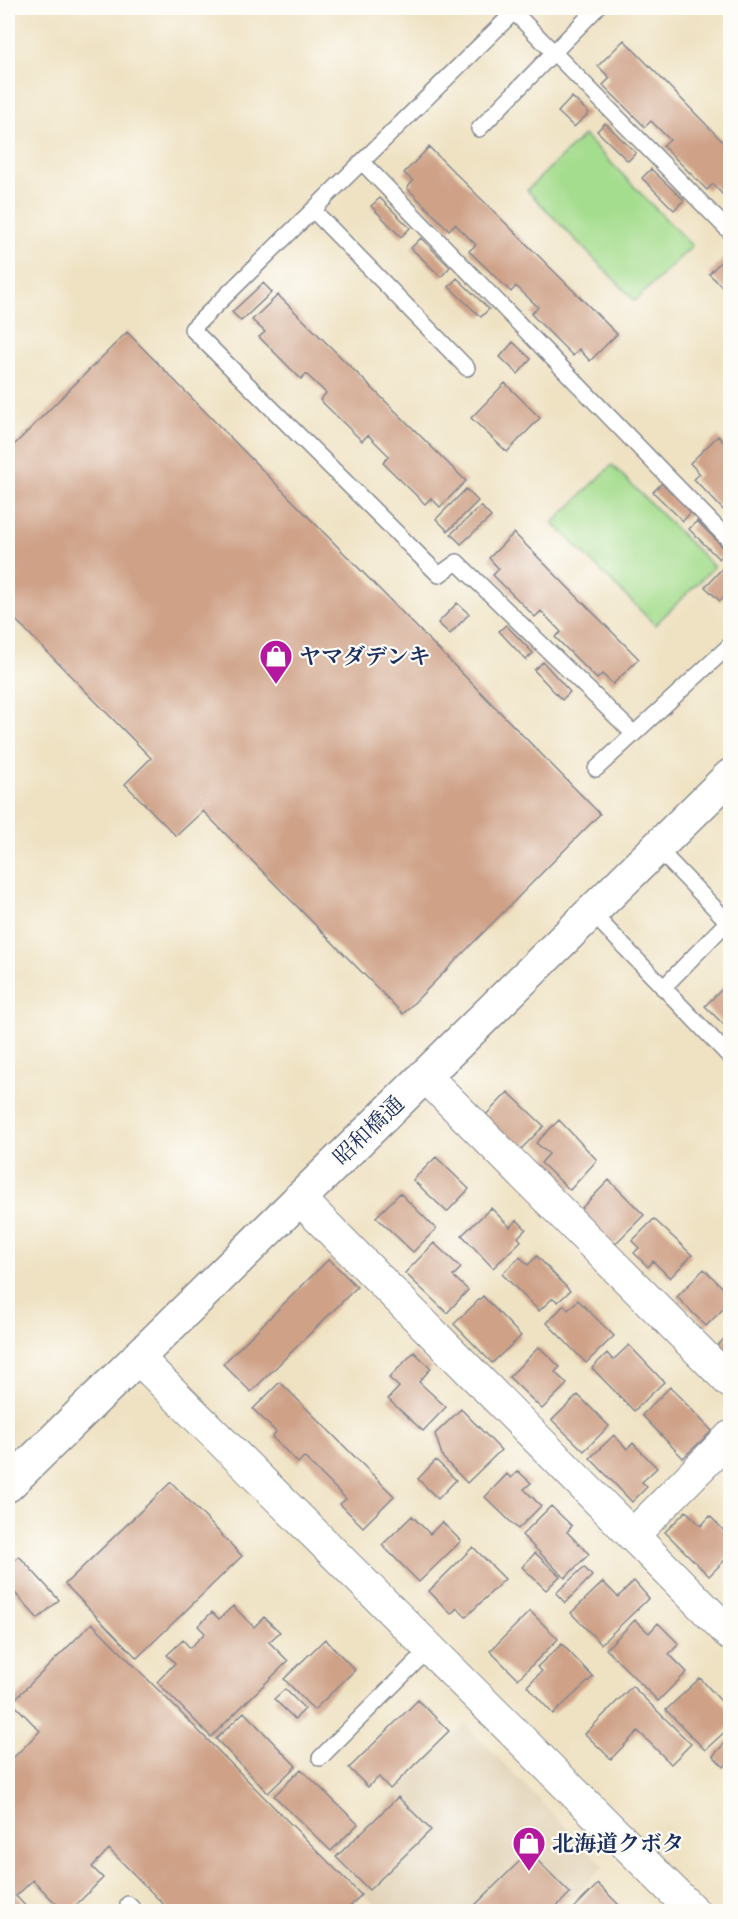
<svg xmlns="http://www.w3.org/2000/svg" width="738" height="1919" font-family="'Sorts Mill Goudy','Noto Serif JP',serif">
<style>
.built{fill:#e1d2b6}
.green{fill:#a5dd8e;stroke:#608676;stroke-width:1.5}
.building{fill:#cfa288}
.lines{fill:none;stroke-linecap:round;stroke-linejoin:round}
.service-casing{stroke:#858890;stroke-width:18}
.minor-casing{stroke:#858890;stroke-width:34}
.tertiary-casing{stroke:#858890;stroke-width:36}
.service{stroke:#fff;stroke-width:15}
.minor{stroke:#fff;stroke-width:32}
.tertiary{stroke:#fff;stroke-width:33}
.labels{text-anchor:middle;stroke-width:4.5;stroke-linejoin:round;paint-order:stroke}
.poi-label{font-size:22px;font-weight:bold;fill:#1b2f5e;stroke:#fdfcf7;text-anchor:start}
.street-label{font-size:22px;fill:#1b2f5e;stroke:#fdfcf7}
</style>
<rect width="100%" height="100%" fill="#fdfcf7"/>
<filter id="ink" filterUnits="userSpaceOnUse"><feTurbulence type="fractalNoise" baseFrequency=".0167" numOctaves="2"/><feDisplacementMap in="SourceGraphic" scale="12" xChannelSelector="R" yChannelSelector="G"/><feConvolveMatrix kernelMatrix="1 2 1 2 8 2 1 2 1" color-interpolation-filters="sRGB"/></filter>
<filter id="wash" filterUnits="userSpaceOnUse"><feTurbulence type="fractalNoise" baseFrequency=".008" numOctaves="4" result="noise"/><feDisplacementMap in="SourceGraphic" scale="24" xChannelSelector="R" yChannelSelector="G"/><feGaussianBlur stdDeviation="1.35" result="paint"/><feColorMatrix in="noise" values="0 0 0 0 0 0 0 0 0 0 0 0 0 0 0 0 0 1.4 0 .05"/><feComposite in="paint" operator="in"/></filter>
<g filter="url(#wash)">
<rect width="100%" height="100%" fill="#efe2c3"/>
<path class="built" d="M465,1724L604,1866L558,1911L381,1912L329,1859Z"/>
<path class="green" d="M584,135L692,246L635,301L527,190Z
M612,465L714,567L655,625L553,523Z"/>
<g id="blocks">
<path class="building" d="M624,40L730,149V186L722,194L713,184L707,190L663,146L670,140L651,121L645,127L603,85L610,78L598,66Z
M572,97L589,113L574,127L558,112Z
M605,123L636,153L628,161L597,131Z
M429,147L617,334L590,361L579,349L573,356L531,314L538,307L516,286L511,292L469,251L476,245L455,224L449,230L407,188L413,181L404,173Z
M651,169L684,200L674,210L642,178Z
M380,198L410,228L401,237L371,206Z
M421,238L450,267L441,277L411,248Z
M727,255L730,258V294L709,274Z
M457,278L489,309L481,317L449,287Z
M263,283L272,292L241,321L232,312Z
M278,295L466,481L440,507L431,498L425,504L383,463L389,456L368,435L362,441L320,400L326,393L306,374L301,379L259,337L265,332L252,320Z
M127,332L600,814L403,1014L203,811L176,836L125,784L151,758L8,612V451Z
M513,342L531,359L518,374L500,357Z
M505,383L540,418L507,452L471,418Z
M718,436L730,449V517L694,479L700,474L690,463Z
M662,483L692,511L683,521L653,492Z
M466,489L478,501L448,531L436,519Z
M481,506L491,517L461,544L451,534Z
M697,521L727,551L719,559L689,529Z
M514,533L639,659L613,684L602,674L597,679L555,637L561,632L541,611L535,617L493,575L499,569L489,558Z
M730,560V591L720,601L705,587Z
M457,603L469,614L450,634L438,623Z
M506,625L533,653L526,660L499,631Z
M543,662L570,692L562,700L534,670Z
M730,981V1031L705,1006Z
M508,1092L544,1126L518,1152L483,1118Z
M559,1120L597,1160L570,1190L541,1163L549,1154L536,1143Z
M436,1157L469,1189L447,1212L413,1180Z
M609,1180L644,1215L614,1245L579,1211Z
M400,1193L436,1229L413,1252L376,1217Z
M491,1208L510,1227L517,1220L526,1229L518,1237L521,1241L493,1268L462,1235Z
M654,1219L692,1255L670,1278L653,1261L648,1267L634,1253L639,1248L632,1241Z
M434,1243L461,1268L453,1276L468,1290L447,1313L405,1273Z
M537,1256L570,1291L558,1302L553,1298L539,1311L502,1274L520,1257L528,1265Z
M329,1259L357,1287L251,1392L223,1364Z
M704,1269L730,1295V1302L706,1326L677,1297Z
M483,1296L521,1336L492,1363L454,1324Z
M578,1300L614,1336L586,1363L547,1323L564,1305L568,1310Z
M730,1333V1360L716,1347Z
M629,1345L664,1382L634,1411L592,1368L607,1353L613,1360Z
M539,1347L560,1367L555,1372L567,1384L542,1409L509,1377Z
M414,1352L431,1368L419,1382L446,1407L423,1431L388,1399L399,1387L389,1378Z
M280,1382L394,1496L363,1527L340,1504L346,1499L304,1457L298,1463L272,1437L276,1432L253,1409Z
M670,1387L712,1431L683,1458L642,1415Z
M578,1395L609,1426L584,1451L552,1420Z
M461,1409L501,1450L467,1483L443,1458L435,1434Z
M614,1435L627,1449L633,1443L657,1468L642,1482L647,1487L632,1502L590,1458Z
M730,1458V1476L722,1466Z
M436,1460L456,1480L438,1499L418,1479Z
M518,1471L531,1483L524,1489L541,1506L518,1529L485,1497L507,1474L511,1478Z
M171,1482L242,1556L137,1658L65,1584Z
M551,1506L572,1526L567,1532L589,1554L565,1578L522,1535Z
M686,1511L701,1526L710,1516L730,1537V1555L709,1576L665,1532Z
M412,1516L430,1534L442,1522L461,1541L419,1582L382,1545Z
M473,1547L505,1579L466,1617L457,1608L451,1614L429,1591Z
M535,1553L560,1576L546,1590L522,1567Z
M19,1556L59,1600L38,1619L8,1585V1567Z
M584,1567L592,1576L565,1603L556,1593Z
M634,1581L649,1598L601,1644L571,1613L603,1582L618,1597Z
M233,1606L254,1627L264,1617L280,1632L269,1642L288,1661L211,1737L157,1682L175,1663L167,1655L183,1640L190,1648L205,1633L198,1626L212,1612L219,1619Z
M530,1611L558,1639L518,1679L490,1651Z
M635,1620L649,1633L658,1623L679,1644L669,1654L687,1672L658,1701L606,1649Z
M92,1623L361,1895L345,1912H171L109,1849L92,1867L103,1878L69,1912H64L33,1880L16,1896L31,1912H8V1763L40,1731L12,1702Z
M325,1639L355,1670L314,1710L284,1679Z
M562,1644L593,1677L553,1714L527,1686L542,1671L537,1667Z
M700,1678L730,1711V1727L705,1750L666,1710Z
M632,1686L691,1744L671,1764L638,1731L611,1759L585,1734Z
M285,1689L305,1709L295,1719L274,1699Z
M418,1700L449,1731L390,1789L379,1777L368,1787L349,1768Z
M244,1712L296,1766L268,1793L216,1739Z
M730,1737V1760L724,1767L713,1756Z
M301,1769L358,1824L331,1851L274,1796Z
M398,1797L431,1830L369,1890L336,1857Z
M529,1852L570,1893L551,1912H468Z
M598,1884L626,1912H579L575,1907Z"/>
</g>
</g>
<g filter="url(#ink)">
<use href="#blocks" fill-opacity="0" stroke="#858890" stroke-width="1.5"/>
<g class="lines">
<defs>
<path id="service" d="M518,8L192,329L439,575L457,562L633,733
M514,12L730,232
M479,129L597,8
M362,162L730,541
M313,210L467,368
M596,769L730,645
M657,848L728,922
M591,912L730,1057
M663,988L730,919
M320,1758L430,1648
M128,1904L136,1912"/>
<path id="minor" d="M424,1075L730,1382
M299,1198L730,1634
M137,1357L694,1912
M633,1535L730,1437"/>
<path id="tertiary" d="M8,1485L730,776"/>
</defs>
<use href="#service" class="service-casing"/>
<use href="#minor" class="minor-casing"/>
<use href="#tertiary" class="tertiary-casing"/>
<use href="#service" class="service"/>
<use href="#minor" class="minor"/>
<use href="#tertiary" class="tertiary"/>
</g>
</g>
<defs>
<symbol id="shop-pin" viewBox="-11 -11 22 30"><path d="M0 17L-7.5 6A9.5 9.5 0 1 1 7.5 6Z" fill="#b5179e" stroke="#fdfcf7"/><path d="M-5-2.5h2.3a2.7 3.5 0 0 1 5.4 0H5L5.5 6h-11ZM-1.5-2.5h3a1.5 2.3 0 0 0-3 0Z" fill="#fff"/></symbol>
</defs>
<g fill-rule="evenodd">
<use href="#shop-pin" x="257" y="637" width="38" height="52"/>
<use href="#shop-pin" x="510" y="1824" width="38" height="52"/>
</g>
<g class="labels">
<g class="poi-label">
<text x="299" y="664">ヤマダデンキ</text>
<text x="552" y="1851">北海道クボタ</text>
</g>
<g class="street-label">
<text transform="translate(368 1130) rotate(-44)" y="8">昭和橋通</text>
</g>
</g>
<rect width="738" height="1919" fill="none" stroke="#fdfcf7" stroke-width="30"/>
</svg>
